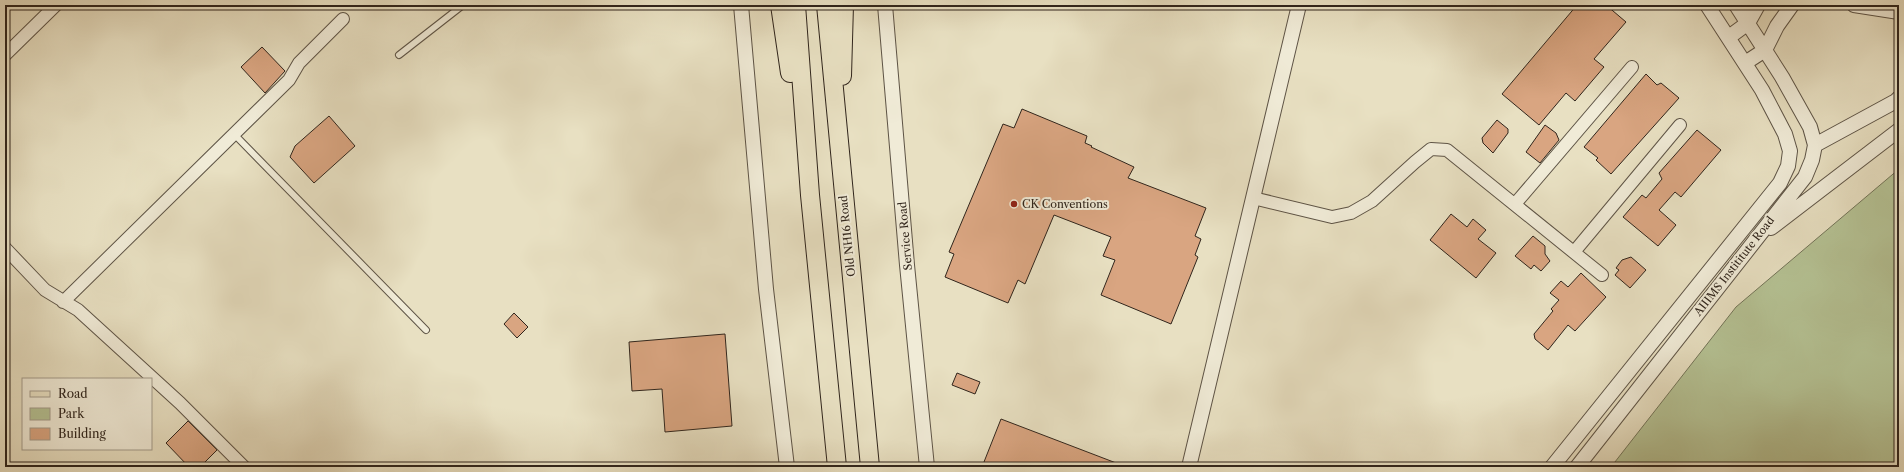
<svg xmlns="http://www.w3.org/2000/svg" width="1904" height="472" font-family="'Libre Caslon Text',serif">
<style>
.green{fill:#b5c294;stroke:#727458}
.building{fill:#d9a581;stroke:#30251c}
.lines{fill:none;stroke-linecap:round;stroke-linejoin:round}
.service-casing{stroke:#5e5446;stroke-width:8}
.minor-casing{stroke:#5e5446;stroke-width:14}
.tertiary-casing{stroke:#5e5446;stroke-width:16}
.primary-casing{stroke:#30251c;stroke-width:20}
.service{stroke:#f0ebd7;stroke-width:6}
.minor{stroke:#f0ebd7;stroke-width:12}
.tertiary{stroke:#f0ebd7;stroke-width:14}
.primary{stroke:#e8e0c2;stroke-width:18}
.poi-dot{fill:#8f2418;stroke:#f0ebd7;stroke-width:1.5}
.labels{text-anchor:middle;stroke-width:4;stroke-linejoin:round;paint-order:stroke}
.poi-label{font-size:11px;fill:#30251c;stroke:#f0ebd7;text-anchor:start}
.street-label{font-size:11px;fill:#30251c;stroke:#f0ebd7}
</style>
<rect width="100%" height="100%" fill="#e8e0c2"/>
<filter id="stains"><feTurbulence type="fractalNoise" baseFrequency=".005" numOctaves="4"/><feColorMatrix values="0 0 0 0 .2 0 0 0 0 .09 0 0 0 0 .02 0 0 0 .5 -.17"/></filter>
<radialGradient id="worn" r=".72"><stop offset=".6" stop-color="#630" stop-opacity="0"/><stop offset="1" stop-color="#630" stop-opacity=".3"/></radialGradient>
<path class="green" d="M1899,169V467H1611L1736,307Z"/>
<path class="building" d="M1577,5H1606L1626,22L1594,59L1604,67L1575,101L1566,93L1539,125L1502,94Z
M262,47L285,71L265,93L241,67Z
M1646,74L1657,85L1661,83L1679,98L1611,174L1596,160L1598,158L1584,147Z
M1022,109L1087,136L1085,143L1092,146L1091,147L1134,167L1128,178L1206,208L1195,236L1201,239L1195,255L1198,257L1171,324L1101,295L1115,260L1103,256L1111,237L1054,215L1025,284L1018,280L1008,303L945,277L954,254L949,252L1003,124L1014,128Z
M329,116L355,146L314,183L290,157L295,146Z
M1497,120L1508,129V133L1493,153L1483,143L1482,138Z
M1545,125L1556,133L1559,140L1540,163L1526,152Z
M1697,130L1721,150L1681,197L1675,192L1659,210L1676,225L1658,246L1623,217L1642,195L1646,198L1662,179L1659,173Z
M1451,214L1467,227L1473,219L1486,230L1478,239L1496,253L1476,278L1430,240Z
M1533,236L1545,246V254L1550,261L1541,271L1534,265L1531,269L1515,256Z
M1631,257L1646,270L1630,288L1615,275L1619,270L1616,268L1622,260Z
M1581,273L1606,297L1575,331L1568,325L1548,350L1535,339L1534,334L1553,311L1551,309L1559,300L1550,293L1561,281L1568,287Z
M514,313L528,327L517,338L504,324Z
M725,334L732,426L665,432L662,389L632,391L629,342Z
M957,373L980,382L975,394L952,385Z
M1001,419L1124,466V467H982Z
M188,421L217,450L200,467H189L166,443Z"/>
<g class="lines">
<defs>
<path id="service" d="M399,55L463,5
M234,134L426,330"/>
<path id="minor" d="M5,55L56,5
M1253,198L1332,217L1351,213L1372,201L1415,162L1431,149L1447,150L1602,275
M1515,204L1632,67
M5,248L45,290L78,310L180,403L244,467
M1574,252L1680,125
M63,302L289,80L299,63L343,19"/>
<path id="tertiary" d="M741,5L766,289L787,467
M885,5L907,265L927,467
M1854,5L1899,12
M1729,37L1748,23L1758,5
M1745,63L1765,50L1777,26L1792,5
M1815,145L1896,101L1899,98
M1771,228L1899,130
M1189,467L1299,5
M1552,467L1780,183L1788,166L1790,151L1785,134L1762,90L1707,5
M1577,467L1805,177L1812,160L1815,145L1810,127L1782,77L1736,5"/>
<path id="primary" d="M780,5L790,73
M796,5L810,195L837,467
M826,5L870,467
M842,76L844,5"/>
</defs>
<use href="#service" class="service-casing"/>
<use href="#minor" class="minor-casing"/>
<use href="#tertiary" class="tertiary-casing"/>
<use href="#primary" class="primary-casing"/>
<use href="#service" class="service"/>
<use href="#minor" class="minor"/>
<use href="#tertiary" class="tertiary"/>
<use href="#primary" class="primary"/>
</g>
<circle class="poi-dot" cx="1014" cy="204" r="4"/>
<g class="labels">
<g class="poi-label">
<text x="1022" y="208">CK Conventions</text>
</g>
<g class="street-label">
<text transform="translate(847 236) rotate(-96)" y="4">Old NH16 Road</text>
<text transform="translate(905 236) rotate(-95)" y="4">Service Road</text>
<text transform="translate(1734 266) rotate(-52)" y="4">AIIIMS Instititute Road</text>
</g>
</g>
<rect width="1904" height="472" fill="none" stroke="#e8e0c2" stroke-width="20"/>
<rect x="6" y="6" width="1892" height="460" fill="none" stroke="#30251c" stroke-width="2"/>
<rect x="10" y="10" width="1884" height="452" fill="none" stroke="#30251c"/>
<rect x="22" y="378" width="130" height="72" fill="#f0ebd7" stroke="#a39c8c"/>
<rect x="30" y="391" width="20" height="6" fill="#e8e0c2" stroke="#a39c8c"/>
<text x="58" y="398" font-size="12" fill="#30251c">Road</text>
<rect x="30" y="408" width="20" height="12" fill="#b5c294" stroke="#a39c8c"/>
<text x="58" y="418" font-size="12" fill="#30251c">Park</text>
<rect x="30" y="428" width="20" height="12" fill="#d9a581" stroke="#a39c8c"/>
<text x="58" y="438" font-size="12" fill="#30251c">Building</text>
<rect width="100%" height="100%" filter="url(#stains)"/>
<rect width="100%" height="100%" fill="url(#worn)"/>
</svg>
